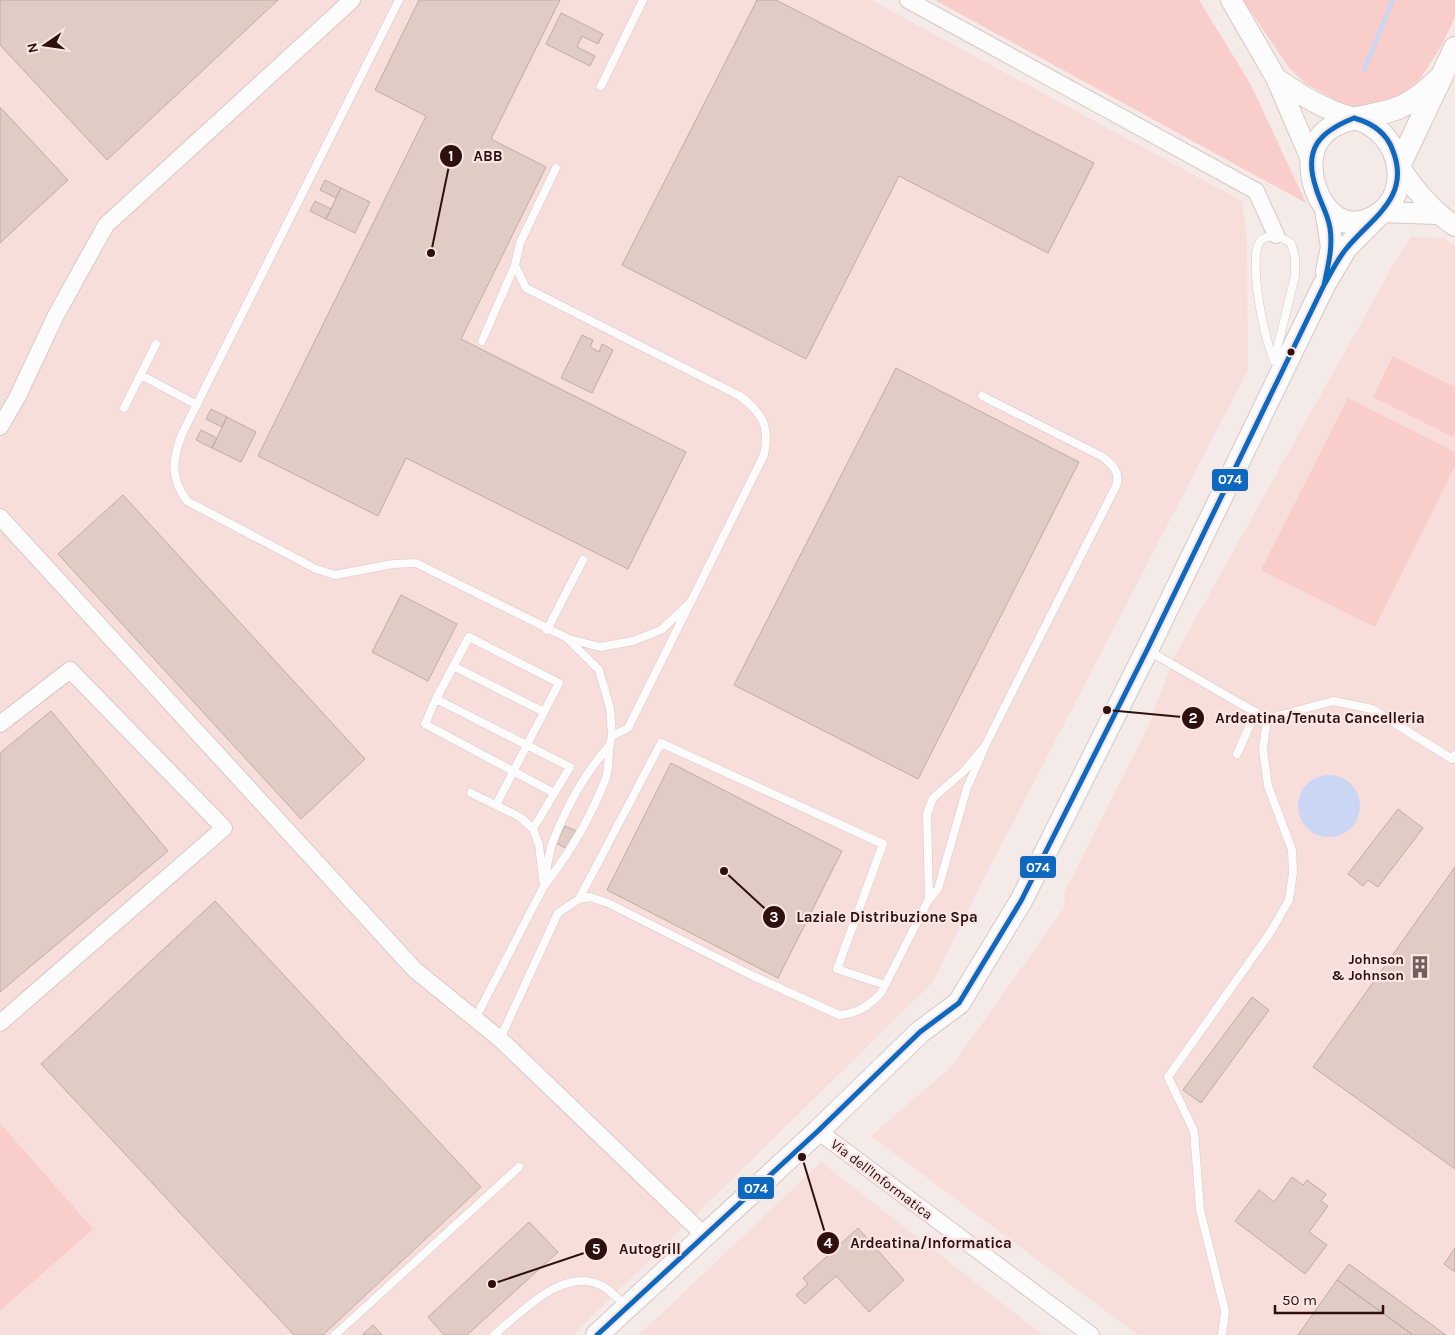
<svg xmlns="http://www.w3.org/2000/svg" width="1455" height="1335" font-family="Karla,sans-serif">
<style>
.built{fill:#f8dedb}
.green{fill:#f9cdc9}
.water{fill:#cad6f3}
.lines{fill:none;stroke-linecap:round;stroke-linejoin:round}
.stream{stroke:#cad6f3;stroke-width:4.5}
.building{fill:#e0ccc5;stroke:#bfaca5}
.service-casing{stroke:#dbc7c5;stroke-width:9}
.minor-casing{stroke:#dbc7c5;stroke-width:18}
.tertiary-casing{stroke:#dbc7c5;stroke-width:22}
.secondary-casing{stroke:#dbc7c5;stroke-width:24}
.service{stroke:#fdfcfc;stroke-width:8}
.minor{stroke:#fdfcfc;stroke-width:16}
.tertiary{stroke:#fdfcfc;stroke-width:20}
.secondary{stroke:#fdfcfc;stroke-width:22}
.bus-1-casing{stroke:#f8e6e4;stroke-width:9}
.bus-1{stroke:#0c69bf;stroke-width:5}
.bus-dot{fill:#2f100f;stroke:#f8e6e4;stroke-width:2}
.labels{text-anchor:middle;stroke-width:4.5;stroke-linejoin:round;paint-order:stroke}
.poi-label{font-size:14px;font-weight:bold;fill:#2f100f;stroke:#f8e6e4;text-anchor:end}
.street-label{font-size:14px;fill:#2f100f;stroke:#f8e6e4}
.leader{fill:none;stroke:#2f100f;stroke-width:2}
.callout-dot{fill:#2f100f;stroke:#f8e6e4;stroke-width:2}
.mark-label{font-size:15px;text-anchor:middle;font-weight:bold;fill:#fff}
.callout-label{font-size:15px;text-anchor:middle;font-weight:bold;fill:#2f100f;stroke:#f8e6e4;stroke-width:4.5;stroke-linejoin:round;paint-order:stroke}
.line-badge{stroke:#f8e6e4;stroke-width:2}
.badge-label{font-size:14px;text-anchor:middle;font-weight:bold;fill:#fff}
</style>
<rect width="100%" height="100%" fill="#f4eae8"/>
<path class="built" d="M0,0H871L1242,201L1247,239L1248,370L983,880L933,982L573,1335H0V1311L92,1229L0,1123Z
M1411,237L1443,238L1455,245V1335H1138L871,1136L951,1067L1065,907L1064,893L1148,727L1173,659L1395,262Z
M821,1162L1043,1335H639Z"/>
<path class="green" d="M935,0H1199L1251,85L1306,203Z
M1243,0H1455V17L1442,45L1420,79L1404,92L1388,100L1354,107L1344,105L1305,83L1290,69Z
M1393,356L1455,387V433L1453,437L1373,397Z
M1348,398L1455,452V466L1375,627L1261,570Z
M0,1123L93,1229L0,1311Z"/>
<path class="water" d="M1298 806a31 31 0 1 1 62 0a31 31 0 1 1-62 0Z"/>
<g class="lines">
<path class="stream" d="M1364,70L1393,0"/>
</g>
<path class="building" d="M0,0H278L107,160L0,45Z
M419,0H560L491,139L546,167L461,339L686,452L628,569L406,458L378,516L258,456L426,116L375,90Z
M757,0H776L1094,163L1048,253L899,176L806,359L622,265Z
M561,13L603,34L598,44L582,36L577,47L595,56L590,66L546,44Z
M0,107L68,180L0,243Z
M325,180L341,188L336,198L320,190Z
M341,188L370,202L355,233L326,219Z
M315,201L331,209L326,219L310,211Z
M582,335L593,340L590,347L599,352L602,344L613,350L592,393L561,378Z
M896,368L1079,462L918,779L734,685Z
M211,409L227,417L222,427L206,419Z
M227,417L256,432L241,462L212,448Z
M201,430L217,438L212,448L196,440Z
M123,495L365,759L301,819L58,554Z
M401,595L457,624L428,681L372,652Z
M51,711L168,851L0,992V753Z
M671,763L842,851L778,978L607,890Z
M1398,809L1423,828L1378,887L1368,880L1363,886L1348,874Z
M565,826L576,831L567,849L556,843Z
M1455,867V1169L1313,1067Z
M215,901L481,1187L323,1335H294L41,1064Z
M1252,997L1269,1010L1201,1103L1183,1090Z
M1292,1177L1303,1185L1307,1180L1326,1194L1321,1201L1328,1206L1309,1232L1327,1245L1305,1274L1235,1221L1259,1190L1274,1202Z
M529,1222L558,1252L467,1335H444L428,1317Z
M858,1228L904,1280L869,1312L836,1276L805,1304L796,1295L808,1284L803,1278Z
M1455,1248V1272L1444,1264Z
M1349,1264L1446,1335H1413L1337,1280Z
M1337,1280L1413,1335H1298Z
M373,1325L382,1335H364L363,1334Z"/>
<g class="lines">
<defs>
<path id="service" d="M399,0L182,434C172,460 170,478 187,501L316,569L335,575L393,564L416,563L569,639L600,647L633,641L661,630L691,602
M601,86L643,0
M556,168L520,243L515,265L526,288L740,396C763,414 770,426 764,455L628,728L612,736C607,750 610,765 606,778C591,817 569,854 544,886C546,872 548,857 552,844C565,810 585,773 609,746
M482,341L515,265
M1274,361L1295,276V257L1291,243L1276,235C1271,236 1265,237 1261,240C1247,255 1264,342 1274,359C1276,362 1280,364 1283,366
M141,375L197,405
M982,396L1103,457C1113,466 1119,470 1117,484L985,746L967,788L938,889L929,899L927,814L933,798L964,771L985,746
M124,408L156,344
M547,630L583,560
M569,640L599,670L610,708L612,736
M1149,651L1267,719L1263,749L1268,786L1292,850L1293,873L1289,900L1270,933L1168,1077L1194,1131L1200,1210L1225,1311L1222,1335
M453,666L544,712
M436,699L469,637L559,683L496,805
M1267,719L1333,701L1372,709L1452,759L1455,755
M1237,754L1256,712
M471,793L520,817L533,829L539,845L544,886L476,1017
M533,829L570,767L436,699L425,724L554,793
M579,899L661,743L883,844L837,969L885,985
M500,1039L558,913L579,899L590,897L608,903L751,975L839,1015C858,1013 868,1007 881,993L929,899
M335,1335L519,1167
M494,1335C521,1313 565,1264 604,1287C612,1292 618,1299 625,1305"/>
<path id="minor" d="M908,0L1256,191L1276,235
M0,427L17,398L56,315L106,225L352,0
M0,517L415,970L500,1039L704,1235
M0,724L70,670L224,828L0,1023
M818,1131L1091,1335"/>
<path id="tertiary" d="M1231,0L1276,78L1310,157
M1276,78C1301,95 1324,110 1354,118
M1399,166C1415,190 1431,210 1455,226
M1382,212L1437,214"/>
<path id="secondary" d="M1354,118C1405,130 1417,204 1365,221C1324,234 1300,171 1317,142C1333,114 1372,119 1398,108C1415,101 1428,89 1441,77
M1399,166L1455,48
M1326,209L1332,247L1327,272
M597,1335L818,1131L920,1032L959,1003L1021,901L1147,650L1324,285L1346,248L1382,212"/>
</defs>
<use href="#service" class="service-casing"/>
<use href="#minor" class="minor-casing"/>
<use href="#tertiary" class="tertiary-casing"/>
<use href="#secondary" class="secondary-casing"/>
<use href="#service" class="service"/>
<use href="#minor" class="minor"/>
<use href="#tertiary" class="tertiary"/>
<use href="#secondary" class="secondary"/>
<defs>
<path id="bus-1" d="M1354,118C1372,123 1387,133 1393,151C1411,198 1372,217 1346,249C1337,260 1331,273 1324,285C1328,266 1333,247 1330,228C1328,214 1320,202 1316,188C1303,149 1319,132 1354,118Z
M597,1335L818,1131L920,1032L959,1003L1021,901L1147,650L1324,285"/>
</defs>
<use href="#bus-1" class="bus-1-casing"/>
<use href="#bus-1" class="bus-1"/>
</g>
<defs>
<symbol id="building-bare" viewBox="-9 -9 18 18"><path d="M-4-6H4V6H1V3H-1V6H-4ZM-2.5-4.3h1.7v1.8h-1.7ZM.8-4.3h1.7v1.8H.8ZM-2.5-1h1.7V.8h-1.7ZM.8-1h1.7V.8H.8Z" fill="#745c5b" stroke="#f8e6e4" stroke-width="2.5" paint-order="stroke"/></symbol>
</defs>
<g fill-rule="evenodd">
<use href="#building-bare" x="1404" y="951" width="32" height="32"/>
</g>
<circle class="bus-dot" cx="1291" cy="352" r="4.5"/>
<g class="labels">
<g class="poi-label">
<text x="1404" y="964">Johnson<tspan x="1404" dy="16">&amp; Johnson</tspan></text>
</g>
<g class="street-label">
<text transform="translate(882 1179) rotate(37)" y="5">Via dell'Informatica</text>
</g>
</g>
<path class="leader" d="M431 253L451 156M1107 710L1193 718M724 871L774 917M802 1157L828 1243M492 1284L596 1249"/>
<g class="callout-dot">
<circle cx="431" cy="253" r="5"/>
<circle cx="1107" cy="710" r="5"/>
<circle cx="724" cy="871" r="5"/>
<circle cx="802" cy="1157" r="5"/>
<circle cx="492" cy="1284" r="5"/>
<circle cx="451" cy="156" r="12"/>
<circle cx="1193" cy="718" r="12"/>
<circle cx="774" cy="917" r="12"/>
<circle cx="828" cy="1243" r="12"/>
<circle cx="596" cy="1249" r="12"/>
</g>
<g class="mark-label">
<text x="451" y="161">1</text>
<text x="1193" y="723">2</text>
<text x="774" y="922">3</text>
<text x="828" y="1248">4</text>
<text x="596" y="1254">5</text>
</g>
<g class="callout-label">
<text x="488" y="161">ABB</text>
<text x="1320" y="723">Ardeatina/Tenuta Cancelleria</text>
<text x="887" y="922">Laziale Distribuzione Spa</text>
<text x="931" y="1248">Ardeatina/Informatica</text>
<text x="650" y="1254">Autogrill</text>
</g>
<g class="line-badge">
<rect x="1211" y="468" width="38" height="24" rx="5" fill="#0c69bf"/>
<rect x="1019" y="855" width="38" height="24" rx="5" fill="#0c69bf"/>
<rect x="737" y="1176" width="38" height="24" rx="5" fill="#0c69bf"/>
</g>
<g class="badge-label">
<text x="1230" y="484">074</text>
<text x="1038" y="872">074</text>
<text x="756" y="1193">074</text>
</g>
<g transform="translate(45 45) rotate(257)" stroke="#f8e6e4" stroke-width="4" paint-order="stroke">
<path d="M0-4L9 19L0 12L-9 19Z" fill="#2f100f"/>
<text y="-8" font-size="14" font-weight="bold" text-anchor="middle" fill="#2f100f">N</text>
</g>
<path d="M1275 1305v8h108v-8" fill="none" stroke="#2f100f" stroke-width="2.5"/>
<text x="1282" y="1305" font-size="15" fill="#2f100f" stroke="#f8e6e4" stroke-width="4" paint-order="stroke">50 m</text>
</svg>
